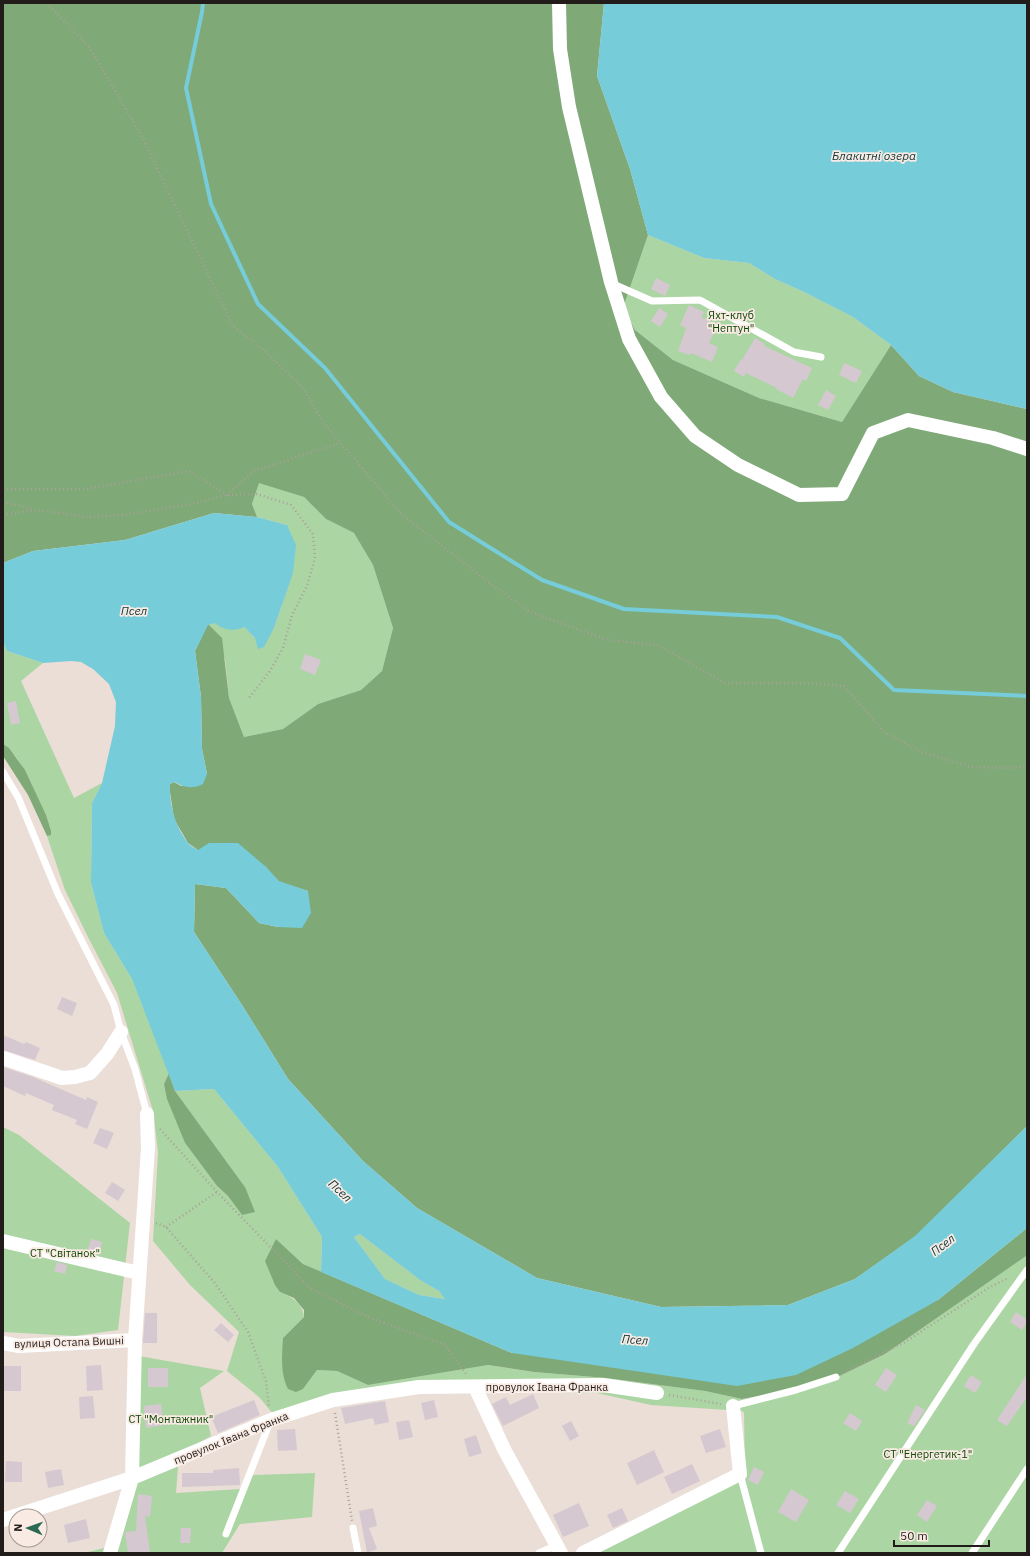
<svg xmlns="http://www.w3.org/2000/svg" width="1030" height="1556" font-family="'IBM Plex Sans',sans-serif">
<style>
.green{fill:#acd5a4}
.forest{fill:#7fa977}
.water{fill:#76ccd8;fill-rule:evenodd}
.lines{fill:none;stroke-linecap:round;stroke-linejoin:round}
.stream{stroke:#76ccd8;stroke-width:4}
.building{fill:#d5c8d1}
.path{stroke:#aaa099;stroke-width:2.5;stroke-dasharray:1 3;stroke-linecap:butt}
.service{stroke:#fff;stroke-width:7}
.minor{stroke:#fff;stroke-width:14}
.labels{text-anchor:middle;stroke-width:3.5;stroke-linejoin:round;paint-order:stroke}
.park-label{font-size:11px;fill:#094500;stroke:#f9ebe3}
.street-label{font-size:11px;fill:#211c1a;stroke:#f9ebe3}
.water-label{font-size:12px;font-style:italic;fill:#073338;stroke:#f9ebe3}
</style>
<rect width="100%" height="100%" fill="#ebded6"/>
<path class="green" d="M648,235L704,258L749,263L775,279L804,292L853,317L891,345L842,422L759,398L673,360L635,330L623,308Z
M259,482L304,497L326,519L354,533L373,565L393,628L382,671L361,690L318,704L283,729L244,737L229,698L225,659L208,624L215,622L244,627L255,638L274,628L282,605L287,525L257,517L252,504Z
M3,644H4L7,651L43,663L21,681L74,798L102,783L92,803L91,883L104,933L132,979L169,1073L164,1084L185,1143L217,1186L228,1196L242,1215L245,1187L175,1091L214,1089L278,1167L322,1237L321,1272L303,1264L276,1239L280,1292C292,1297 303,1303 304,1317L283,1338L303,1389L317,1370L337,1371L368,1385L488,1365L534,1372L606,1378L705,1391L742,1399L823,1384L885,1354L1027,1255V1553H592L745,1474L744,1413L742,1411L651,1405L597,1393L437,1389L328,1407L279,1421L259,1397L227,1371L239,1332L190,1285L153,1241L158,1152L153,1111L117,993L88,937L65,890L47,836L50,835C39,805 29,764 3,744Z
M3,1127L19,1135L130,1223L118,1330L75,1336L3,1332Z
M360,1234L420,1280L439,1291L446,1299L419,1295L385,1279L354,1237Z
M139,1356L224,1371L200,1388L211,1436L179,1454L176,1493L240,1489L253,1475L315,1473L312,1517L240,1524L222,1553H84L104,1548L122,1532Z"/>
<path class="forest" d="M3,3H604L597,76L630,169L648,235L623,308L635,330L673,360L759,398L842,422L891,345L919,376L953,392L1027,409V1126L916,1236L855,1279L788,1305L661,1307L537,1278L417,1208L363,1161L288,1079L242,1005L194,932L195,884L226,888L259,923L278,927L308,891L279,882L265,866L198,850L188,843L174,819L170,792V784L174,782L181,786L207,774L202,749L201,697L195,651L208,624L222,638L229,698L244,737L283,729L318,704L361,690L382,671L393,628L373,565L354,533L326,519L304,497L259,483L252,504L257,517L214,513L125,540L33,551L3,563Z
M3,744L9,748L25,770L46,815L51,831V835L47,836L28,795L3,756Z
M169,1073L175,1091L245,1187L255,1212L242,1215L228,1196L217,1186L185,1143L167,1099L164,1084Z
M1027,1228L1026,1256L885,1354L823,1384L742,1399L705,1391L606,1378L534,1372L488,1365L368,1385L337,1371L317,1370L303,1389L296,1392L288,1389C280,1373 282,1355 283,1338L304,1317V1310L294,1298L280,1292L275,1285L265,1261L276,1239L303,1264L512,1353L938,1300Z"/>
<path class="water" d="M604,3H1027V409L953,392L919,376L891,345L853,317L804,292L775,279L749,263L704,258L648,235L630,169L597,76Z
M214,513L257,517L287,525L296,545L293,573L274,628L264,647L258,649L255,638L244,627C235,632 223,630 215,623L208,625L195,651L201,697L202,749L207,774L203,784C193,789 184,788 175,782L170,784C169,804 175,827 188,843C190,846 195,848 198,850L209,843H238L265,866L279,881L308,891L311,913L302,928L278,927L259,923L226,888L195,884L194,932L242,1005L288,1079L363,1161L417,1208L537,1278L661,1307L788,1305L855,1279L915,1236L1027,1126V1228L938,1300L853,1348L796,1375L737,1386L512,1353L321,1272L322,1237L278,1167L214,1089L175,1091L132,979L104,933L91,883L92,803L102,783L115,726L116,702L109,684L93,669L81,662L71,661L43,663L7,651L4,644H3V563L33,551L125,540ZM360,1234L420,1280L439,1291L445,1299L419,1295L385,1279L354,1237Z"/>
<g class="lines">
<path class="stream" d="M203,3L202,12L186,88L211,204L258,304L325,368L449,522L542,580L624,609L777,617L840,638L894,690L1027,696"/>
</g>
<path class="building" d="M656,278L670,285L665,296L651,289Z
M689,305L704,312L701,317L718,324L709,343L718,347L712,362L691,353L690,355L678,351L686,328L680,325Z
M659,308L668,314L660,327L651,321Z
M755,338L765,344L764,346L812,368L806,381L803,379L793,398L776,389L777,388L746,373L744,377L734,371L741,359L742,360Z
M844,363L862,371L856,383L839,375Z
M826,390L836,396L828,410L818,405Z
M305,654L321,660L315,675L300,669Z
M16,701L20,723L11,725L7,703Z
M62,997L77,1003L72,1016L57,1009Z
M3,1035L24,1044L26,1042L40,1048L35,1060L3,1050Z
M3,1067L33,1077L86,1100L87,1097L98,1102L87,1129L75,1124L77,1120L52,1110L54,1105L26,1093L25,1096L3,1086Z
M100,1128L114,1133L107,1149L93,1143Z
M112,1182L125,1190L118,1201L105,1193Z
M91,1239L102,1242L99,1255L87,1252Z
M57,1262L67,1265L65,1274L54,1271Z
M1016,1312L1027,1320V1322L1022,1330L1010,1322Z
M145,1313H157V1343H143Z
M221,1323L234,1335L228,1342L214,1330Z
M101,1365L103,1390L87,1391L86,1366Z
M3,1366H21V1391H3Z
M148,1368H168V1387H148Z
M886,1368L897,1375L886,1392L875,1385Z
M1027,1374V1397L1007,1426L997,1420Z
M971,1375L982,1382L975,1393L964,1386Z
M533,1394L539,1408L503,1426L492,1404L506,1397L510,1405Z
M93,1396L95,1418L80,1419L79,1397Z
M254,1400L260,1415L218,1433L211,1417Z
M434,1400L438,1417L425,1420L421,1403Z
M385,1401L389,1422L375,1425L373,1418L345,1424L341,1408Z
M161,1404L164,1425L146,1428L144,1406Z
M916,1405L925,1410L914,1426L907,1423Z
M850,1413L862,1421L856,1431L843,1423Z
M409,1420L413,1437L399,1440L396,1422Z
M571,1421L579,1436L570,1441L562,1426Z
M295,1429L297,1450L278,1451L277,1430Z
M720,1429L726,1447L706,1453L700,1436Z
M476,1435L482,1453L469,1457L464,1439Z
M654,1450L664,1472L637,1485L627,1463Z
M6,1461L22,1462V1482H5Z
M692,1464L700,1481L672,1494L664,1477Z
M754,1467L764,1472L758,1485L748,1480Z
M239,1468L240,1485L182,1487V1473H213V1470Z
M61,1469L64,1485L48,1488L45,1472Z
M791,1489L809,1500L796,1522L778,1512Z
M845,1491L859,1499L850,1513L836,1505Z
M138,1494L152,1496L150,1517L145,1516L150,1553H128L125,1532L136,1531Z
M927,1500L937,1506L927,1522L917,1515Z
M579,1503L589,1526L563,1537L553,1515Z
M373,1508L377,1526L369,1528L377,1549L367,1553L359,1511Z
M622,1508L628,1521L613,1528L607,1515Z
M86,1519L90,1538L68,1543L64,1525Z
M181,1528H191L190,1543H180Z"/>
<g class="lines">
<path class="path" d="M47,3L90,48L141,135L233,326L266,352L302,387L322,421L401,514L487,581L530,612L608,640L658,645L725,683H804L844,686L884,732L922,752L971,767L1015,768L1027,765
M3,489H86L189,471L227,495L254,471L340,443
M3,502L34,509
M3,515L36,510L88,517L125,515L191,504L227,495L257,494L291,505L313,534L315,558L307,586L292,615L283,648L270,671L249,698
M160,1129L217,1192L310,1288L368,1317L445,1345L466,1374
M156,1223L166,1227L214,1282L248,1332L266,1381L269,1407
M166,1227L217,1192
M843,1373L905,1342L990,1287L1008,1278
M669,1395L721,1404
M335,1413L352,1521"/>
<path class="service" d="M611,283L652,301L700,300L794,352L821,357
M3,772L18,797L58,894L114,1005L121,1032L135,1069L147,1114
M733,1406L796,1390L836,1377
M740,1474L761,1553
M353,1528L358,1553
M226,1534L270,1422
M539,1553L557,1545
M838,1553L974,1344L1027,1270
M972,1553L1027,1469"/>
<path class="minor" d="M559,3L560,49L569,107L611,282L629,339L661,397L695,436L738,465L799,495L842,494L873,433L908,420L993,438L1027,449
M3,1058L62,1078L75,1077L90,1073L107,1054L121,1032
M3,1241L139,1273
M3,1343L19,1346L135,1340
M475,1387L505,1451L561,1553
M3,1520L132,1478L271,1420L333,1400L419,1387L603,1385L657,1393
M110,1553L132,1478L135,1340L148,1148L147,1114
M583,1553L740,1474L733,1406"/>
</g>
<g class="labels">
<g class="park-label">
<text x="731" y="319">Яхт-клуб<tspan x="731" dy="13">"Нептун"</tspan></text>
<text x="65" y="1257">СТ "Світанок"</text>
<text x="171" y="1423">СТ "Монтажник"</text>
<text x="928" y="1458">СТ "Енергетик-1"</text>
</g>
<g class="street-label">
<text transform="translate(69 1342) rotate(-2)" y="4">вулиця Остапа Вишні</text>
<text x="547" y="1391">провулок Івана Франка</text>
<text transform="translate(231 1438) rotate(-22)" y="4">провулок Івана Франка</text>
</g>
<g class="water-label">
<text x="874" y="160">Блакитні озера</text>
<text x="134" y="615">Псел</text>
<text transform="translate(340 1191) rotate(43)" y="4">Псел</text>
<text transform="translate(943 1245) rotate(-37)" y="4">Псел</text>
<text transform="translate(635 1340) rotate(4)" y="4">Псел</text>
</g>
</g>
<rect width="1030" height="1556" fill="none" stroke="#211c1a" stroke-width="8"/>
<g transform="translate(28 1528) rotate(272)"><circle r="19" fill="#f9ebe3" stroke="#a39893"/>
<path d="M0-3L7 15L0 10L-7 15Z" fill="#2b6955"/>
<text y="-6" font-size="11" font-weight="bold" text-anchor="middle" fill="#211c1a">N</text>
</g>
<path d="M894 1540v6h95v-6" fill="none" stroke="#211c1a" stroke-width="2"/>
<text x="900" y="1540" font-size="12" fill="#211c1a" stroke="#f9ebe3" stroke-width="3" paint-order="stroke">50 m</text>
</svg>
